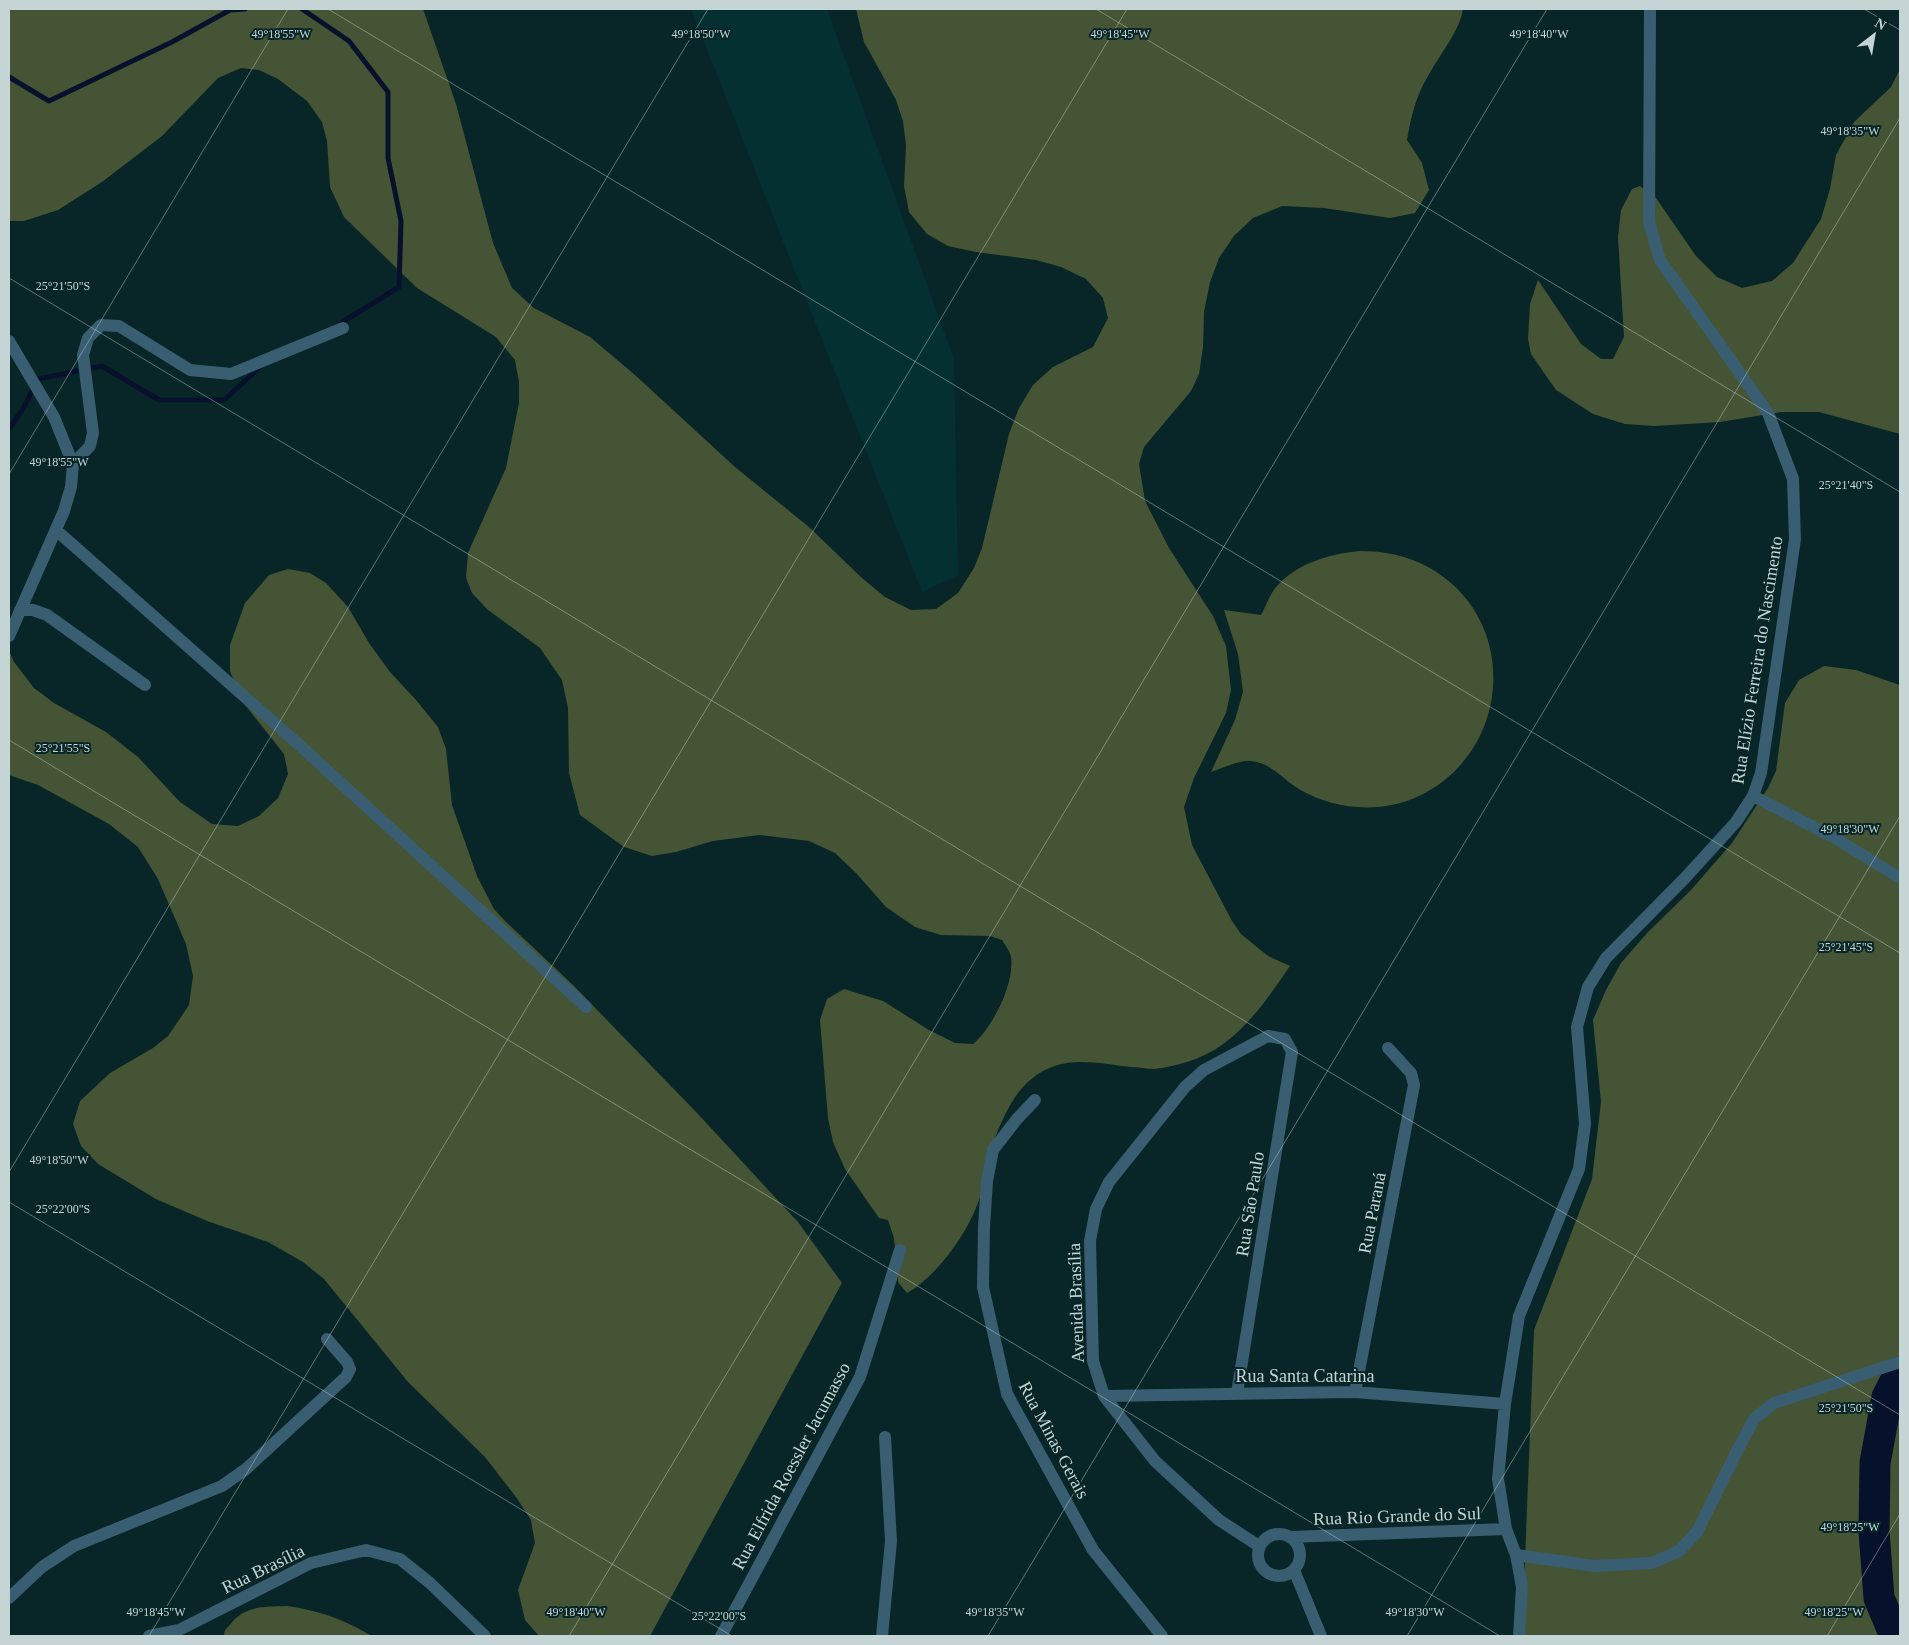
<svg xmlns="http://www.w3.org/2000/svg" width="1909" height="1645" font-family="Georgia,serif">
<style>
.built{fill:#043032}
.forest{fill:#455434}
.lines{fill:none;stroke-linecap:round;stroke-linejoin:round}
.stream{stroke:#08112b;stroke-width:5}
.river{stroke:#08112b;stroke-width:31}
.street{stroke:#3a5e71;stroke-width:12}
.ticks{fill:none;stroke:#c5d5d5;stroke-width:1;stroke-opacity:0.45}
.labels{text-anchor:middle;stroke-width:4;stroke-linejoin:round;paint-order:stroke}
.street-label{font-size:18px;fill:#c5d5d5;stroke:#082627}
.ticks-label{font-size:12px;text-anchor:middle;fill:#c5d5d5;stroke:#082627;stroke-width:4;stroke-linejoin:round;paint-order:stroke}
</style>
<rect width="100%" height="100%" fill="#082627"/>
<path class="built" d="M691,9H827L954,359L958,575L922,592Z"/>
<path class="forest" d="M9,9H423L456,104L493,243L512,288L534,308L590,337L635,375L735,467L809,527L862,578L885,597L911,610L936,609L958,593L974,568L982,548L1009,434L1019,408L1033,385L1053,367L1093,347L1108,318L1103,298L1086,279L1061,267L1036,260L976,252L948,246L927,234L909,212L904,186L906,146L903,121L896,100L864,42L856,9H1463C1460,30 1441,53 1431,71C1416,95 1412,113 1407,140L1422,163L1429,190L1415,213L1390,218L1324,208L1282,206L1253,218L1234,236L1219,258L1210,282L1204,312L1203,347L1199,374L1191,391L1144,447L1139,464L1145,501L1169,548L1213,616L1226,646L1231,690L1226,713L1194,778L1184,807L1192,845L1232,921L1241,934L1268,956L1290,966C1263,1005 1235,1048 1187,1062C1177,1065 1164,1068 1154,1069C1147,1069 1138,1067 1131,1067C1092,1062 1056,1053 1025,1085C1010,1099 995,1135 989,1155C985,1171 984,1188 978,1203C966,1235 937,1276 907,1293L898,1282L894,1238L888,1220L879,1218L845,1169L833,1142L828,1118L820,1020L827,999L844,989L883,1001L929,1030L955,1043L973,1044C993,1027 1015,983 1011,957C1010,951 1005,945 1002,940L990,936L941,935L915,927L886,907L856,873L835,853L809,841L759,835L713,841L676,852L652,856L624,847L580,815L569,773L568,708L562,680L540,648L488,610L472,593L466,578L468,553L506,468L519,403V382L515,360L496,337L417,288L344,217L330,187L327,141L322,122L307,101L278,79L259,70L241,68L218,78L162,136L102,182L58,210L24,221H9Z
M1900,61V434L1819,412H1781L1720,422L1654,426L1625,424L1593,414L1556,390L1531,354L1528,339L1530,304L1538,280L1581,344L1601,359H1613L1624,337L1618,237L1621,210L1632,189L1640,186L1656,198L1696,256L1717,277L1742,288L1772,281L1793,263L1821,219L1830,189L1836,155L1854,122L1891,87L1899,71Z
M1359,551C1384,551 1406,555 1428,567C1521,618 1512,752 1419,796C1382,814 1334,810 1299,789C1283,779 1271,763 1251,761C1242,759 1220,769 1211,772L1235,720L1243,692L1238,654L1224,610L1261,615C1266,606 1270,593 1278,585C1298,563 1330,554 1359,551Z
M288,569L310,573L326,583L348,607L369,643L390,672L416,700L438,727L446,749L452,805L477,876L494,909L505,921L573,985L697,1113L798,1222L842,1283L650,1636H539L525,1620L518,1590L535,1543L531,1520L516,1497L485,1457L408,1382L324,1279L303,1262L268,1242L207,1221L156,1199L98,1164L81,1146L73,1124L80,1101L110,1073L153,1048L168,1036L189,1005L193,976L186,944L158,879L138,847L109,824L38,785L9,775V651L14,662L34,688L54,703L106,732L138,757L180,802L212,824L238,826L259,816L278,798L288,774L284,754L242,701L230,671V645L245,603L269,575Z
M1824,666L1856,670L1900,685V1636H1522L1534,1330L1592,1179L1601,1102L1593,1020L1606,990L1621,963L1648,932L1691,890L1732,843L1768,788L1776,771L1785,703L1799,680Z
M287,1606C321,1611 342,1619 372,1636H224C224,1631 225,1630 229,1626C244,1605 263,1607 287,1606Z"/>
<g class="lines">
<path class="stream" d="M302,9L349,41L388,92V158L401,221L399,287L344,321L339,326
M9,77L49,101L172,42L230,10L245,9
M9,429L24,407L38,379L102,366L159,400H224L261,366"/>
<path class="river" d="M1895,1636L1879,1598L1874,1531L1875,1463L1887,1397L1900,1372"/>
<path class="street" d="M9,341L54,417L73,464L71,487L64,511L9,636
M73,464L90,446L93,433L83,355L88,338L101,325L119,326L190,370L231,374L343,328
M56,530L296,742L586,1007
M20,610H33L47,615L145,685
M1753,796L1835,838L1900,878
M1035,1100L1017,1119L993,1150L987,1181L984,1227L983,1287L1007,1394L1093,1550L1162,1636
M1355,1392L1414,1085L1411,1073L1388,1048
M1237,1393L1292,1052L1285,1039L1268,1036L1204,1070L1185,1087L1109,1182L1096,1209L1090,1241L1093,1361L1104,1396L1155,1461L1219,1520L1259,1546
M1104,1396L1355,1392L1505,1404
M1258 1555a21 21 0 1 1 42 0a21 21 0 1 1-42 0Z
M1290,1537L1506,1529
M1516,1555L1595,1566L1652,1563L1679,1551L1697,1532L1737,1451L1754,1419L1774,1403L1900,1362
M1294,1570L1321,1636
M9,1598L42,1567L74,1546L222,1486L246,1469L346,1377L350,1369L347,1362L327,1339
M149,1636L179,1630L311,1563L366,1550L400,1559L430,1583L485,1636
M721,1636L860,1377L900,1250
M882,1636L891,1541L885,1437
M1519,1636L1522,1587L1516,1555L1506,1529L1498,1479L1505,1404L1519,1316L1579,1169L1585,1124L1577,1027L1588,987L1606,958L1685,878L1736,822L1753,796L1761,773L1795,539L1793,479L1768,413L1660,260L1649,222L1650,9"/>
</g>
<path class="ticks" d="M328,9L1900,953M1096,9L1900,492M1864,9L1900,30M9,278L1900,1415M9,474L288,9M9,740L1500,1636M9,1172L708,9M9,1202L732,1636M149,1636L1127,9M569,1636L1547,9M988,1636L1900,118M1407,1636L1900,816M1827,1636L1900,1514"/>
<g class="labels">
<g class="street-label">
<text transform="translate(1757 660) rotate(-81)" y="6">Rua Elízio Ferreira do Nascimento</text>
<text transform="translate(1250 1204) rotate(-81)" y="6">Rua São Paulo</text>
<text transform="translate(1372 1213) rotate(-79)" y="6">Rua Paraná</text>
<text transform="translate(1076 1303) rotate(-92)" y="6">Avenida Brasília</text>
<text x="1305" y="1382">Rua Santa Catarina</text>
<text transform="translate(1054 1440) rotate(62)" y="6">Rua Minas Gerais</text>
<text transform="translate(791 1466) rotate(-62)" y="6">Rua Elfrida Roessler Jacumasso</text>
<text transform="translate(1397 1516) rotate(-2)" y="6">Rua Rio Grande do Sul</text>
<text transform="translate(263 1569) rotate(-26)" y="6">Rua Brasília</text>
</g>
</g>
<g class="ticks-label">
<text x="1539" y="38">49°18'40"W</text>
<text x="281" y="38">49°18'55"W</text>
<text x="701" y="38">49°18'50"W</text>
<text x="1120" y="38">49°18'45"W</text>
<text x="1850" y="135">49°18'35"W</text>
<text x="63" y="290">25°21'50"S</text>
<text x="59" y="466">49°18'55"W</text>
<text x="1846" y="489">25°21'40"S</text>
<text x="63" y="752">25°21'55"S</text>
<text x="1850" y="833">49°18'30"W</text>
<text x="1846" y="951">25°21'45"S</text>
<text x="59" y="1164">49°18'50"W</text>
<text x="63" y="1213">25°22'00"S</text>
<text x="1846" y="1412">25°21'50"S</text>
<text x="1850" y="1531">49°18'25"W</text>
<text x="156" y="1616">49°18'45"W</text>
<text x="576" y="1616">49°18'40"W</text>
<text x="995" y="1616">49°18'35"W</text>
<text x="1415" y="1616">49°18'30"W</text>
<text x="1834" y="1616">49°18'25"W</text>
<text x="719" y="1620">25°22'00"S</text>
</g>
<rect width="1909" height="1645" fill="none" stroke="#c5d5d5" stroke-width="20"/>
<g transform="translate(1874 35) rotate(31)" stroke="#082627" stroke-width="4" paint-order="stroke">
<path d="M0-4L9 19L0 12L-9 19Z" fill="#c5d5d5"/>
<text y="-8" font-size="14" font-weight="bold" text-anchor="middle" fill="#c5d5d5">N</text>
</g>
</svg>
